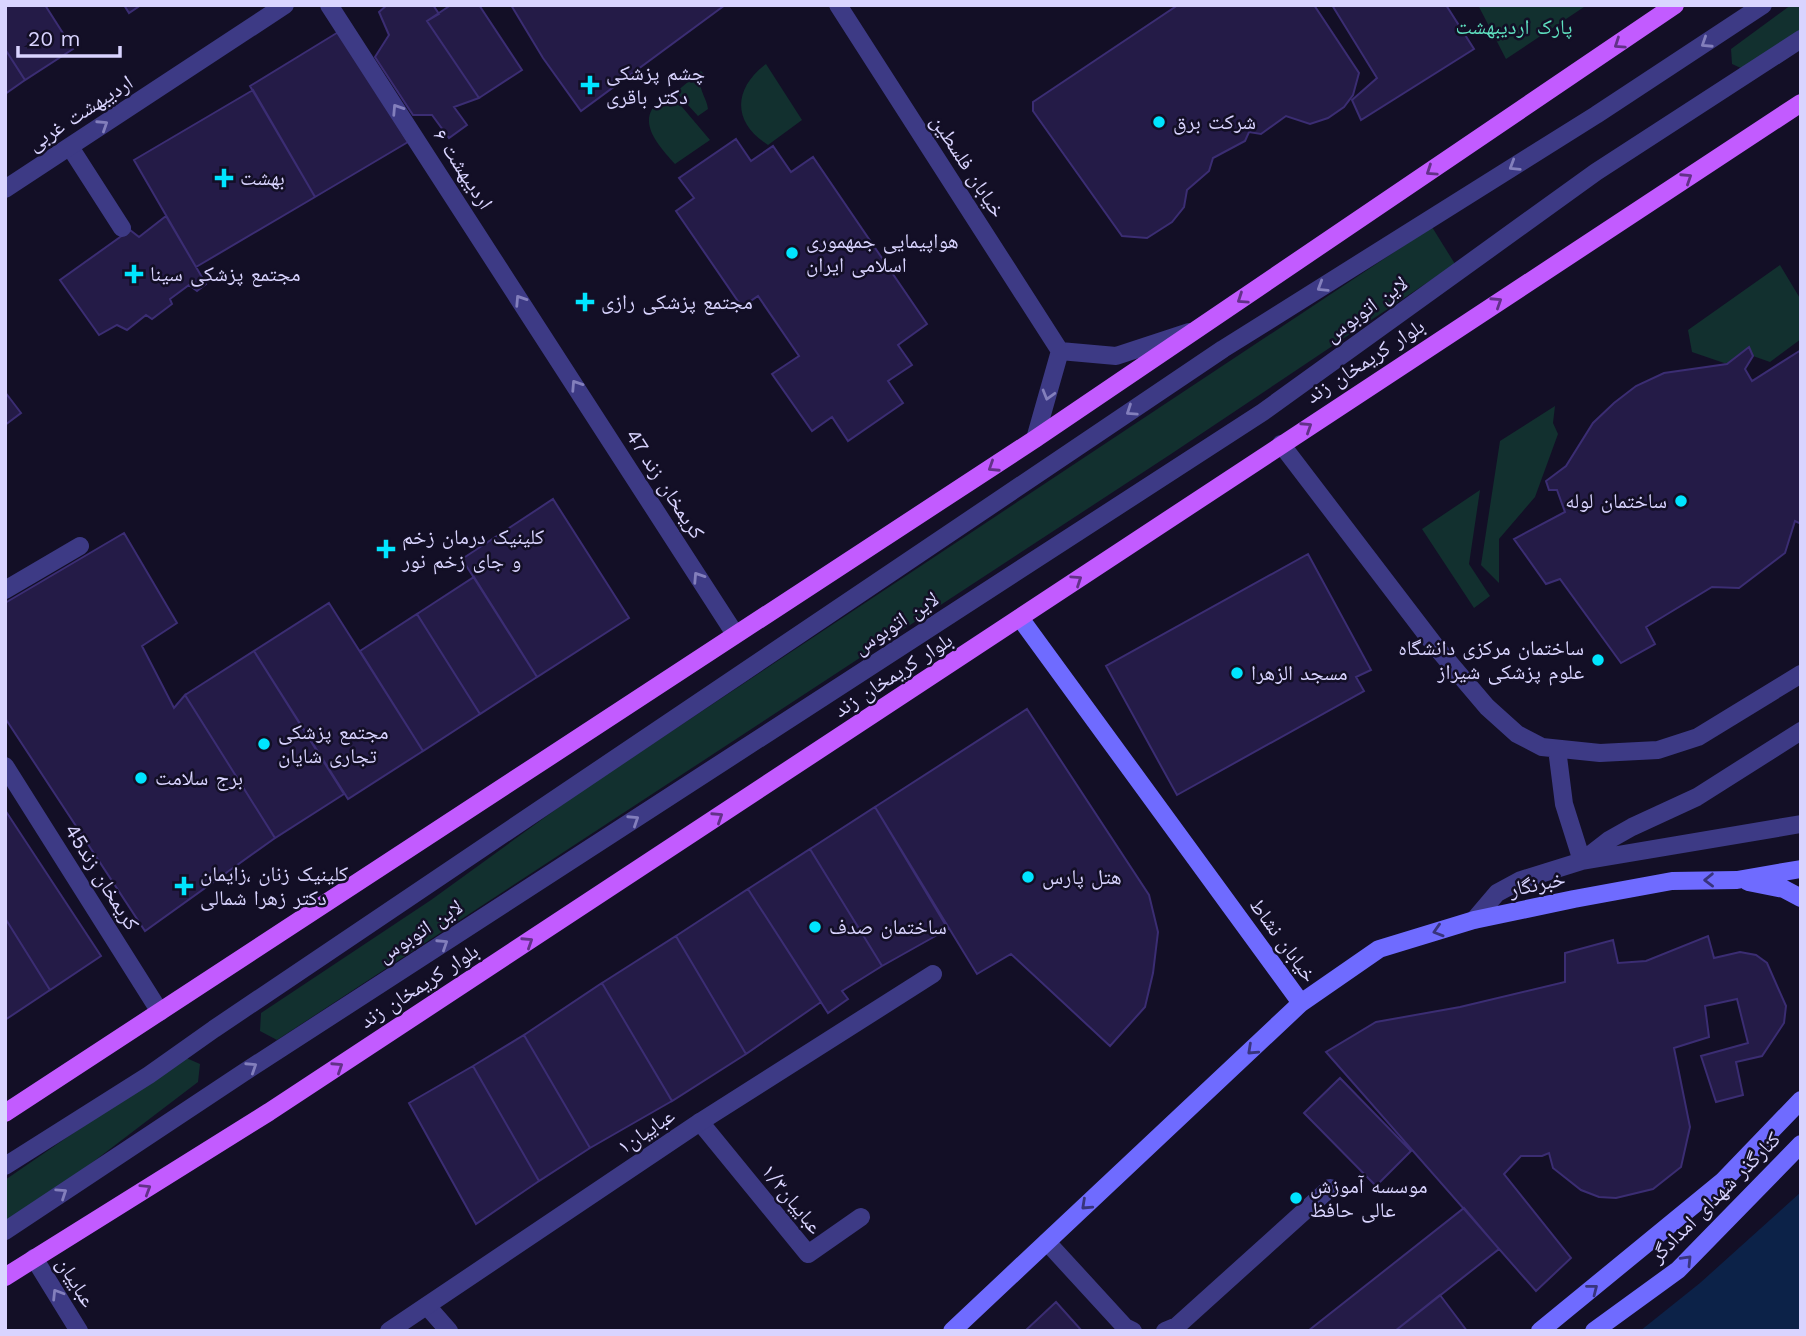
<svg xmlns="http://www.w3.org/2000/svg" width="1806" height="1336" font-family="'Work Sans','Noto Naskh Arabic',sans-serif">
<style>
.green{fill:#12302f}
.water{fill:#0c2248}
.building{fill:#241b47;stroke:#3b2d73;stroke-width:2}
.lines{fill:none;stroke-linecap:round;stroke-linejoin:round}
.service{stroke:#3d3a85;stroke-width:18}
.minor{stroke:#3d3a85;stroke-width:18}
.tertiary{stroke:#3d3a85;stroke-width:18}
.secondary{stroke:#6f6bff;stroke-width:18}
.primary{stroke:#c25bff;stroke-width:18}
.oneway{stroke:#837fbc}
.oneway2{stroke:#623188}
.oneway3{stroke:#38347d}
.poi-dot{fill:#00e5ff;stroke:#130f26;stroke-width:2.5}
.labels{text-anchor:middle;stroke-width:5;stroke-linejoin:round;paint-order:stroke}
.park-label{font-size:21px;fill:#5fe0c0;stroke:#130f26}
.poi-label{font-size:21px;fill:#d9d4ff;stroke:#130f26;text-anchor:start}
.street-label{font-size:21px;fill:#d9d4ff;stroke:#130f26}
</style>
<rect width="100%" height="100%" fill="#130f26"/>
<path class="green" d="M1478,5H1587L1506,59Z
M1791,5H1801V30L1743,69L1732,64L1731,49Z
M766,64L802,120L768,145C732,122 733,89 766,64Z
M701,71L706,77L700,81C700,92 707,99 708,109L698,116L676,92Z
M662,99L677,101L710,140L675,164C657,144 634,119 662,99Z
M1432,227L1455,264L1171,454L277,1040L260,1031L261,1013L431,900L577,794Z
M1780,265L1801,300V339L1770,362L1753,356L1749,347L1727,364L1692,352L1688,330Z
M1555,406L1553,423L1558,434L1535,497L1499,539V583L1481,565L1500,441Z
M1480,490L1469,564L1490,596L1474,608L1422,529Z
M184,1057L200,1064L198,1082L5,1229V1180Z"/>
<path class="water" d="M1801,1192V1331H1640L1700,1283Z"/>
<path class="building" d="M5,5H45L73,49L25,80L5,49Z
M124,5H141L129,13Z
M387,5H433L439,14L427,21L479,98L454,107L467,125L449,138L432,115H413L375,57L389,35L379,12Z
M451,5H479L522,70L479,98L427,21Z
M511,5H725L581,111L543,58Z
M1178,5H1314L1359,73L1353,95L1344,107L1328,118L1310,124L1286,116L1261,134L1249,132L1245,141L1213,158L1209,171L1187,190L1184,207L1172,222L1147,238L1122,236L1033,111V102Z
M1332,5H1446L1474,49L1361,120L1352,100L1377,78Z
M340,31L408,142L315,197L250,86Z
M5,49L25,80L5,94Z
M253,90L315,197L196,267L134,160Z
M736,139L751,161L773,146L791,172L813,157L927,324L898,345L912,365L888,381L903,403L848,441L832,417L812,431L772,374L799,356L758,296L742,307L676,211L694,198L679,178Z
M166,216L206,284L197,291L189,285L170,299L172,304L152,319L146,315L127,330L117,325L99,335L60,280L130,230L139,237Z
M1749,347L1753,356L1745,369L1752,381L1801,350V524L1795,521L1785,553L1739,588L1712,587L1646,627L1655,644L1621,663L1560,579L1546,584L1514,539L1565,512L1557,490H1549L1546,481L1566,466L1593,423L1614,403L1636,386L1664,373L1727,364Z
M5,392L21,413L5,425Z
M553,499L629,618L537,677L462,559Z
M124,533L177,623L142,646L174,708L185,695L275,838L145,931L5,718V603Z
M1308,554L1371,670L1356,677L1364,691L1177,795L1106,666Z
M474,577L537,677L480,714L417,614Z
M329,603L423,751L348,799L254,651Z
M417,614L480,714L423,751L360,651Z
M254,651L344,794L275,838L185,695Z
M1027,709L1149,895L1158,932L1153,973L1145,1007L1110,1046L1011,954L977,974L875,807Z
M875,807L948,929L882,966L810,849Z
M5,810L101,956L50,990L5,918Z
M810,849L882,966L842,991L848,999L828,1013L748,889Z
M748,889L821,1002L746,1054L676,936Z
M5,918L50,990L5,1020Z
M676,936L746,1054L672,1101L602,983Z
M1708,936L1714,958L1740,952L1756,955L1767,963L1786,1006L1784,1023L1762,1056L1736,1062L1743,1095L1716,1102L1701,1056L1748,1043L1737,999L1705,1006L1709,1037L1674,1048L1690,1127L1681,1167L1653,1189L1616,1198L1599,1197L1581,1190L1553,1168L1549,1153L1542,1156H1521L1504,1174L1571,1258L1536,1291L1326,1052L1376,1022L1460,1007L1565,982V953L1613,940L1618,963L1646,961Z
M602,983L672,1101L590,1148L524,1035Z
M524,1035L590,1148L539,1181L473,1066Z
M473,1066L539,1181L476,1224L409,1103Z
M1340,1078L1411,1151L1376,1186L1304,1113Z
M1464,1208L1499,1249L1395,1331H1308Z
M1440,1295L1467,1331H1395Z
M1056,1302L1082,1331H1025Z"/>
<g class="lines">
<path class="service" d="M329,5L735,634
M70,147L122,228
M1281,444L1436,647L1487,707L1517,734L1542,747L1600,753L1658,750L1698,737L1801,674
M1557,749L1564,804L1582,861L1609,840L1632,827L1697,797L1801,731
M1474,920L1497,893L1521,880L1582,861L1801,824
M700,1122L808,1254L861,1217
M5,1166L149,1075L214,1029L1223,349L1596,115L1763,5
M5,1231L243,1073L1263,412L1596,172L1801,39
M1047,1242L1125,1327L1133,1331
M427,1306L449,1331
M1165,1331L1177,1326L1330,1188"/>
<path class="minor" d="M5,590L80,546
M5,766L160,1012
M34,1258L79,1331
M389,1331L700,1122L933,974"/>
<path class="tertiary" d="M838,5L1060,351
M5,189L285,5
M1060,351L1116,356L1189,332
M1035,439L1060,351"/>
<path class="secondary" d="M1020,618L1301,1003
M1748,882L1784,889L1801,898
M952,1331L1301,1003L1379,949L1474,920L1574,899L1672,881L1737,880L1801,869
M1540,1331L1723,1181L1801,1100
M1594,1331L1678,1270L1801,1144"/>
<path class="primary" d="M5,1113L1035,439L1675,5
M5,1277L269,1112L1801,103"/>
</g>
<defs><path id="oneway-chevron" d="M-2-3.5L2.5 0L-2 3.5" fill="none" stroke-width="1.6" stroke-linecap="round" stroke-linejoin="round" transform="scale(1.75)"/></defs>
<g class="oneway">
<use href="#oneway-chevron" transform="translate(1706 43) rotate(147)"/>
<use href="#oneway-chevron" transform="translate(397 109) rotate(-123)"/>
<use href="#oneway-chevron" transform="translate(103 125) rotate(-33)"/>
<use href="#oneway-chevron" transform="translate(1514 166) rotate(148)"/>
<use href="#oneway-chevron" transform="translate(1322 287) rotate(148)"/>
<use href="#oneway-chevron" transform="translate(520 300) rotate(-123)"/>
<use href="#oneway-chevron" transform="translate(576 385) rotate(-123)"/>
<use href="#oneway-chevron" transform="translate(1048 395) rotate(106)"/>
<use href="#oneway-chevron" transform="translate(1131 411) rotate(146)"/>
<use href="#oneway-chevron" transform="translate(698 577) rotate(-123)"/>
<use href="#oneway-chevron" transform="translate(634 820) rotate(-33)"/>
<use href="#oneway-chevron" transform="translate(443 944) rotate(-33)"/>
<use href="#oneway-chevron" transform="translate(252 1067) rotate(-33)"/>
<use href="#oneway-chevron" transform="translate(62 1193) rotate(-34)"/>
<use href="#oneway-chevron" transform="translate(57 1294) rotate(-122)"/>
</g>
<g class="oneway2">
<use href="#oneway-chevron" transform="translate(1619 44) rotate(146)"/>
<use href="#oneway-chevron" transform="translate(1431 171) rotate(146)"/>
<use href="#oneway-chevron" transform="translate(1687 178) rotate(-33)"/>
<use href="#oneway-chevron" transform="translate(1242 299) rotate(146)"/>
<use href="#oneway-chevron" transform="translate(1497 302) rotate(-33)"/>
<use href="#oneway-chevron" transform="translate(1307 427) rotate(-33)"/>
<use href="#oneway-chevron" transform="translate(993 467) rotate(147)"/>
<use href="#oneway-chevron" transform="translate(1077 580) rotate(-34)"/>
<use href="#oneway-chevron" transform="translate(718 817) rotate(-33)"/>
<use href="#oneway-chevron" transform="translate(528 942) rotate(-33)"/>
<use href="#oneway-chevron" transform="translate(338 1067) rotate(-33)"/>
<use href="#oneway-chevron" transform="translate(146 1189) rotate(-32)"/>
</g>
<g class="oneway3">
<use href="#oneway-chevron" transform="translate(1709 880) rotate(179)"/>
<use href="#oneway-chevron" transform="translate(1438 931) rotate(163)"/>
<use href="#oneway-chevron" transform="translate(1252 1050) rotate(137)"/>
<use href="#oneway-chevron" transform="translate(1086 1205) rotate(137)"/>
<use href="#oneway-chevron" transform="translate(1687 1260) rotate(-46)"/>
<use href="#oneway-chevron" transform="translate(1593 1289) rotate(-38)"/>
</g>
<g class="poi-dot">
<path d="M586.5 74.5h7v7h7v7h-7v7h-7v-7h-7v-7h7z"/>
<circle cx="1159" cy="122" r="7"/>
<path d="M220.5 167.5h7v7h7v7h-7v7h-7v-7h-7v-7h7z"/>
<circle cx="792" cy="253" r="7"/>
<path d="M130.5 263.5h7v7h7v7h-7v7h-7v-7h-7v-7h7z"/>
<path d="M581.5 291.5h7v7h7v7h-7v7h-7v-7h-7v-7h7z"/>
<circle cx="1681" cy="501" r="7"/>
<path d="M382.5 538.5h7v7h7v7h-7v7h-7v-7h-7v-7h7z"/>
<circle cx="1598" cy="660" r="7"/>
<circle cx="1237" cy="673" r="7"/>
<circle cx="264" cy="744" r="7"/>
<circle cx="141" cy="778" r="7"/>
<circle cx="1028" cy="877" r="7"/>
<path d="M180.5 875.5h7v7h7v7h-7v7h-7v-7h-7v-7h7z"/>
<circle cx="815" cy="927" r="7"/>
<circle cx="1296" cy="1198" r="7"/>
</g>
<g class="labels">
<g class="park-label">
<text x="1514" y="34">پارک اردیبهشت</text>
</g>
<g class="poi-label">
<text x="606" y="80">چشم پزشکی<tspan x="606" dy="24">دکتر باقری</tspan></text>
<text x="1173" y="129">شرکت برق</text>
<text x="240" y="185">بهشت</text>
<text x="806" y="248">هواپیمایی جمهموری<tspan x="806" dy="24">اسلامی ایران</tspan></text>
<text x="150" y="281">مجتمع پزشکی سینا</text>
<text x="601" y="309">مجتمع پزشکی رازی</text>
<text x="1667" y="508" text-anchor="end">ساختمان لوله</text>
<text x="402" y="544">کلینیک درمان زخم<tspan x="402" dy="24">و جای زخم نور</tspan></text>
<text x="1584" y="655" text-anchor="end">ساختمان مرکزی دانشگاه<tspan x="1584" dy="24">علوم پزشکی شیراز</tspan></text>
<text x="1251" y="680">مسجد الزهرا</text>
<text x="278" y="739">مجتمع پزشکی<tspan x="278" dy="24">تجاری شایان</tspan></text>
<text x="155" y="785">برج سلامت</text>
<text x="200" y="881">کلینیک زنان ،زایمان<tspan x="200" dy="24">دکتر زهرا شمالی</tspan></text>
<text x="1042" y="884">هتل پارس</text>
<text x="829" y="934">ساختمان صدف</text>
<text x="1310" y="1193">موسسه آموزش<tspan x="1310" dy="24">عالی حافظ</tspan></text>
</g>
<g class="street-label">
<text transform="translate(80 113) rotate(-33)" y="7">اردیبهشت غربی</text>
<text transform="translate(968 166) rotate(57)" y="7">خیابان فلسطین</text>
<text transform="translate(463 169) rotate(57)" y="7">۶ اردیبهشت</text>
<text transform="translate(1366 309) rotate(-36)" y="7">لاین اتوبوس</text>
<text transform="translate(1365 361) rotate(-33)" y="7">بلوار کریمخان زند</text>
<text transform="translate(665 484) rotate(57)" y="7">47 کریمخان زند</text>
<text transform="translate(896 623) rotate(-33)" y="7">لاین اتوبوس</text>
<text transform="translate(893 675) rotate(-33)" y="7">بلوار کریمخان زند</text>
<text transform="translate(102 877) rotate(58)" y="7">کریمخان زند45</text>
<text transform="translate(1537 884) rotate(-12)" y="7">خبرنگار</text>
<text transform="translate(420 931) rotate(-33)" y="7">لاین اتوبوس</text>
<text transform="translate(1283 940) rotate(54)" y="7">خیابان نشاط</text>
<text transform="translate(419 986) rotate(-33)" y="7">بلوار کریمخان زند</text>
<text transform="translate(646 1131) rotate(-34)" y="7">عباییان۱</text>
<text transform="translate(1715 1197) rotate(-45)" y="7">کنارگذر شهدای امدادگر</text>
<text transform="translate(792 1199) rotate(51)" y="7">عباییان۱/۳</text>
<text transform="translate(76 1282) rotate(58)" y="7">عباییان</text>
</g>
</g>
<rect width="1806" height="1336" fill="none" stroke="#d9d4ff" stroke-width="14"/>
<path d="M18 46v10h102v-10" fill="none" stroke="#d9d4ff" stroke-width="3.5"/>
<text x="28" y="46" font-size="21" fill="#d9d4ff" stroke="#130f26" stroke-width="5" paint-order="stroke">20 m</text>
</svg>
